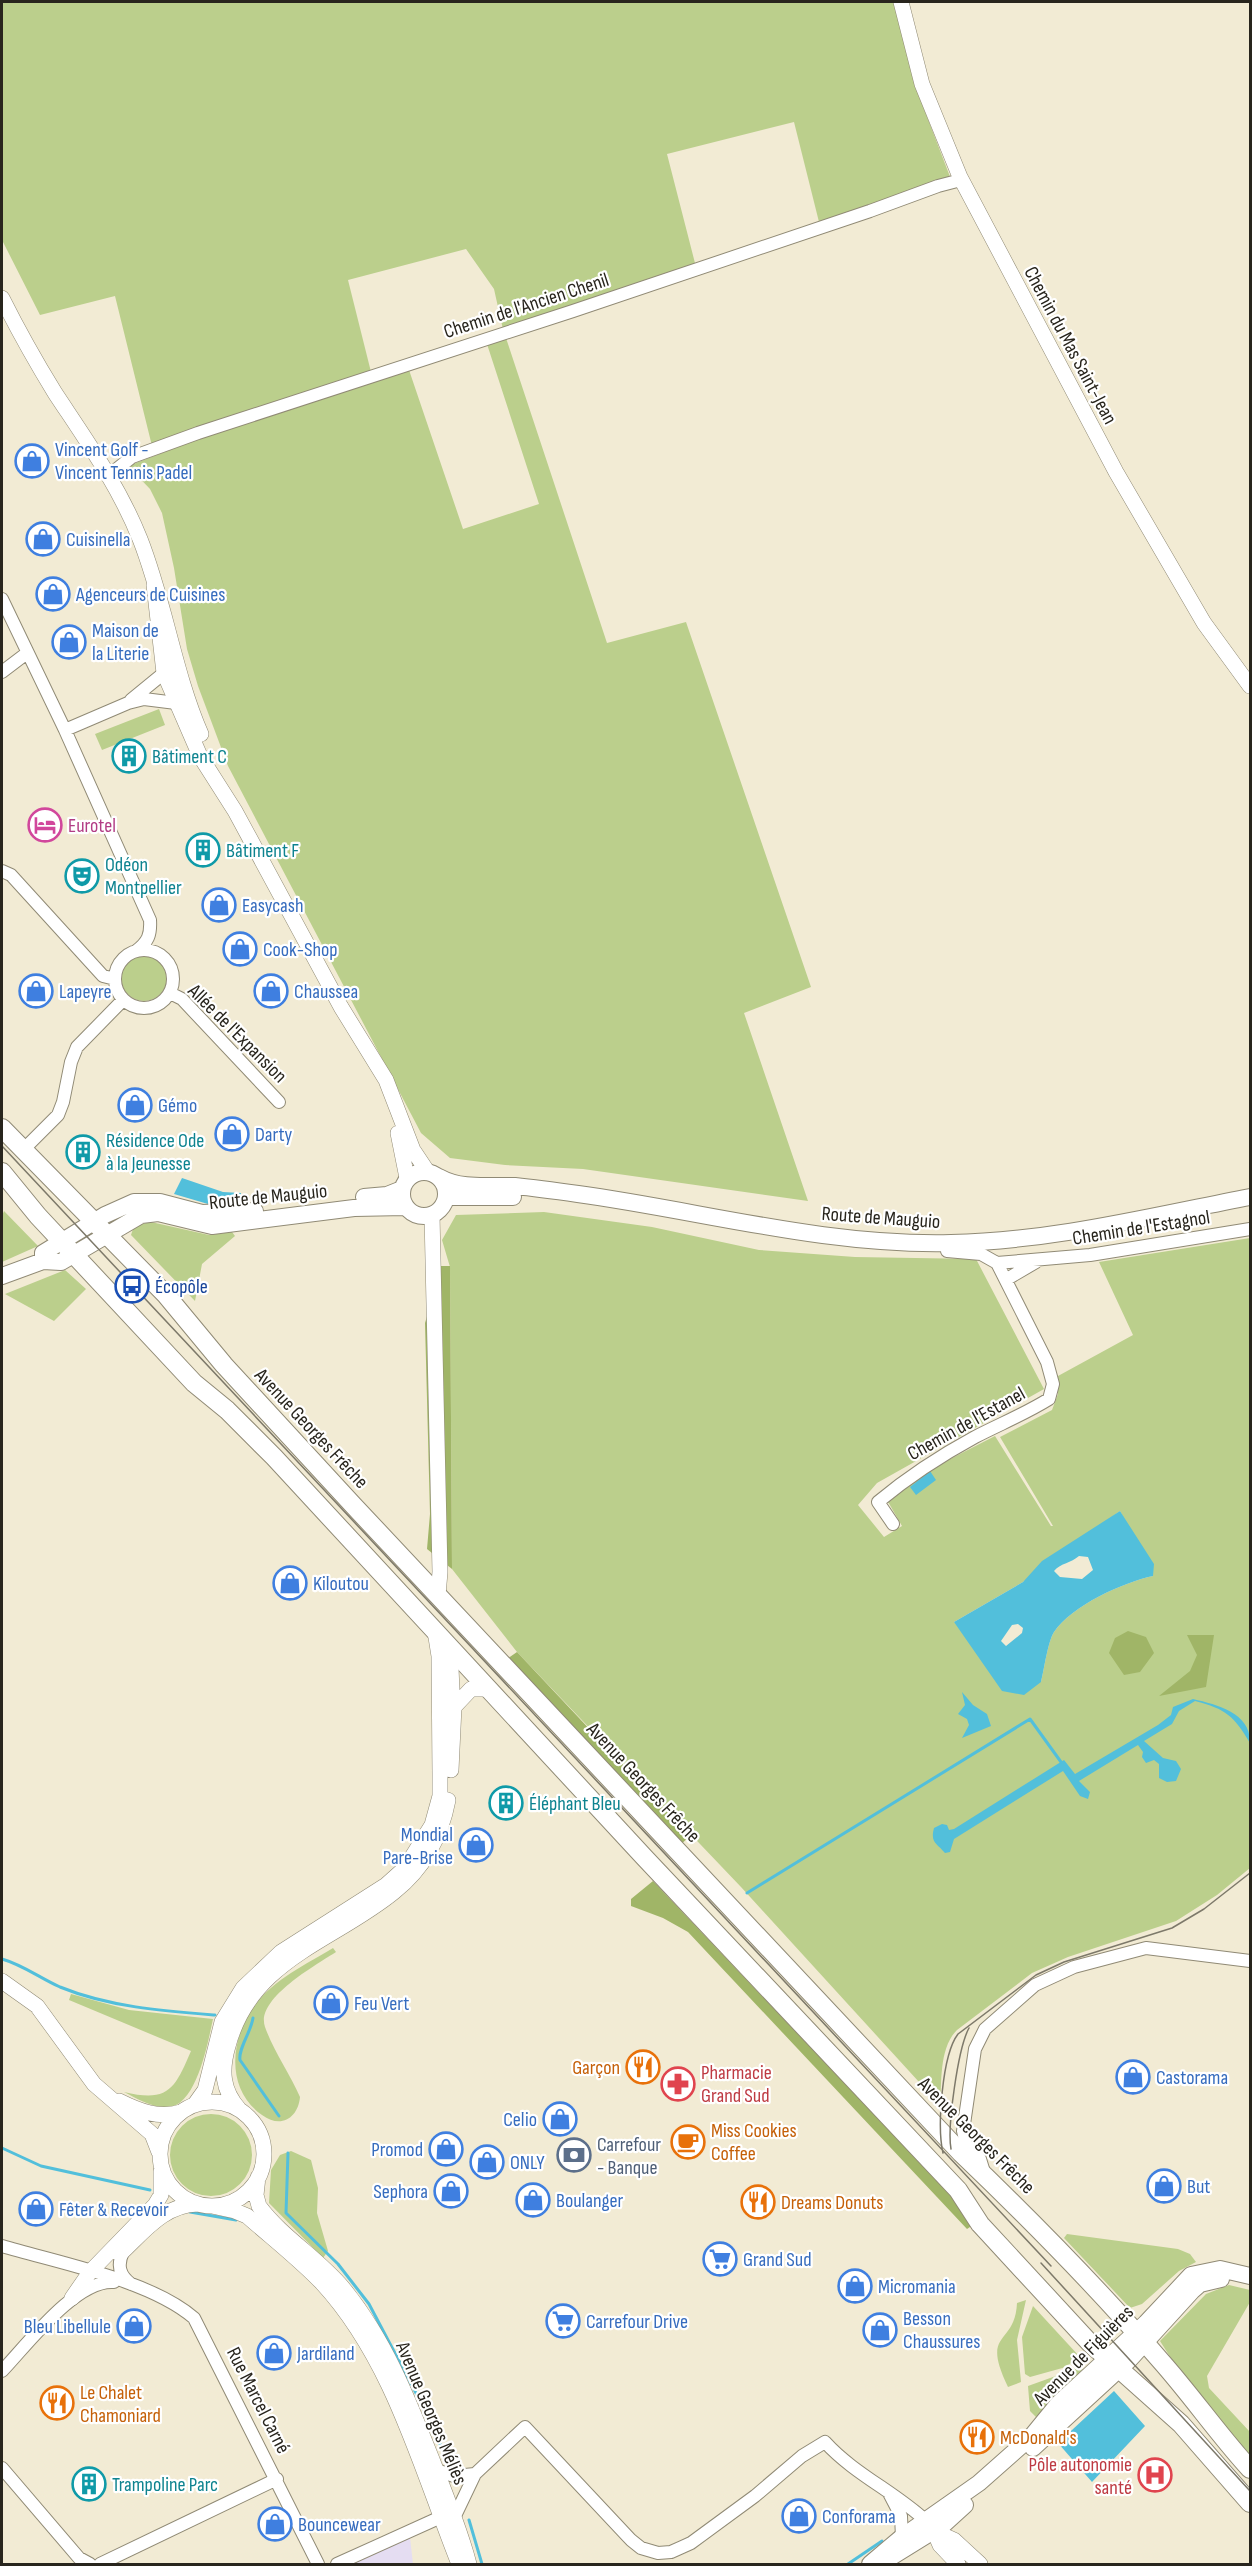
<svg xmlns="http://www.w3.org/2000/svg" width="1252" height="2566" font-family="'Sofia Sans Condensed',sans-serif">
<style>
.education{fill:#e5ddf2}
.green{fill:#bbcf8c;fill-rule:evenodd}
.forest{fill:#a0b567}
.water{fill:#52bfdb;fill-rule:evenodd}
.lines{fill:none;stroke-linecap:round;stroke-linejoin:round}
.stream{stroke:#52bfdb;stroke-width:3}
.minor-casing{stroke:#908a75;stroke-width:14}
.tertiary-casing{stroke:#908a75;stroke-width:16}
.secondary-casing{stroke:#908a75;stroke-width:18}
.primary-casing{stroke:#908a75;stroke-width:20}
.minor{stroke:#fff;stroke-width:12}
.tertiary{stroke:#fff;stroke-width:15}
.secondary{stroke:#fff;stroke-width:16}
.primary{stroke:#fff;stroke-width:18}
.tram{stroke:#7d796a;stroke-width:1.5}
.labels{text-anchor:middle;stroke-width:4.5;stroke-linejoin:round;paint-order:stroke}
.street-label{font-size:20px;fill:#28251d;stroke:#fff}
.shop-label{font-size:20px;fill:#366cbe;stroke:#fff;text-anchor:start}
.culture-label{font-size:20px;fill:#0d838f;stroke:#fff;text-anchor:start}
.hotel-label{font-size:20px;fill:#b23c85;stroke:#fff;text-anchor:start}
.transit-label{font-size:20px;fill:#164399;stroke:#fff;text-anchor:start}
.food-label{font-size:20px;fill:#c56008;stroke:#fff;text-anchor:start}
.health-label{font-size:20px;fill:#be3a42;stroke:#fff;text-anchor:start}
.service-label{font-size:20px;fill:#4e5e75;stroke:#fff;text-anchor:start}
</style>
<rect width="100%" height="100%" fill="#f2ebd4"/>
<path class="education" d="M410,2537L413,2564H351Z"/>
<path class="green" d="M2,2H895L918,93L952,182L820,226L794,122L667,154L696,267L505,335L607,643L686,622L811,987L744,1013L808,1201L583,1169L505,1165L450,1158L421,1133L228,766L198,686L187,649L174,568L162,513L150,489L128,466L196,440L408,367L463,529L539,504L486,341L504,334L494,289L466,249L348,280L371,372L152,446L115,296L40,315L2,240Z
M159,709L165,725L102,750L95,734Z
M121 978a23 23 0 1 1 46 0a23 23 0 1 1-46 0Z
M4,1211L38,1246L2,1262V1216Z
M544,1212L652,1227L759,1250L855,1257L976,1259L1044,1389L877,1483L858,1505L884,1537L902,1526L887,1500L917,1476L995,1436L1051,1526H1053L1000,1437L1052,1410L1058,1394V1376L1133,1335L1099,1262L1250,1238V1868L1217,1895L1176,1921L1068,1957L1032,1973L957,2030C939,2048 942,2081 940,2105L741,1887L517,1652L452,1569L450,1267L442,1240L456,1215ZM1120,1511L1153,1576C1124,1582 1071,1606 1054,1632C1048,1641 1044,1670 1041,1682L954,1622L1023,1582Z
M151,1222L209,1235L232,1232L235,1236L202,1264L195,1301L131,1235L134,1226Z
M65,1270L86,1289L54,1321L5,1294Z
M333,1948L336,1952C316,1965 255,1999 265,2027C274,2052 290,2074 300,2097C298,2118 281,2129 262,2115C225,2089 230,2038 255,2005C274,1979 307,1964 333,1948Z
M71,1994L129,2010L213,2019C208,2041 197,2106 168,2107C152,2108 138,2099 124,2092C169,2103 175,2088 191,2051L69,2000Z
M170 2155a41 41 0 1 1 82 0a41 41 0 1 1-82 0Z
M291,2151L311,2160L318,2188L317,2213L328,2251L323,2258L269,2203L271,2170L280,2155Z
M1067,2234L1178,2249L1190,2254L1196,2262L1179,2271L1142,2304L1130,2308L1064,2238Z
M1229,2285L1250,2290V2302L1207,2376L1209,2388L1250,2432V2459L1174,2363L1160,2341L1206,2294Z
M1026,2300L1017,2340L1021,2382L1008,2387C980,2329 1015,2347 1017,2303Z
M1033,2306L1079,2356L1066,2367L1030,2377L1025,2374L1022,2337Z
M1078,2368L1083,2369L1037,2418L1030,2411L1028,2386Z"/>
<path class="forest" d="M431,1266H450L452,1569L427,1549L430,1514L425,1323L431,1303Z
M1128,1631L1146,1637L1154,1653L1140,1672L1124,1675L1109,1653L1115,1638Z
M1187,1635H1214L1206,1687L1159,1696L1190,1671L1197,1655Z
M517,1652L690,1836L679,1846L507,1659Z
M653,1881L957,2202L973,2225L967,2229L688,1932L663,1918L631,1906V1899Z"/>
<path class="water" d="M182,1178L223,1192L241,1193L240,1203L208,1204L174,1194Z
M930,1471L936,1480L916,1495L910,1487Z
M1120,1511L1154,1564L1153,1576C1124,1582 1071,1606 1054,1632C1048,1641 1044,1670 1041,1682L1024,1695L1002,1691L954,1622L1023,1582L1042,1561ZM1079,1556L1088,1557L1093,1570L1082,1579L1060,1577L1054,1571C1061,1563 1071,1563 1079,1556ZM1018,1624L1023,1628L1022,1633L1006,1646L1001,1641L1012,1625Z
M962,1692L973,1705L987,1714L991,1726L962,1738L969,1725L967,1719L958,1714L965,1705Z
M1193,1699C1218,1705 1251,1713 1250,1743C1234,1716 1226,1709 1195,1701L1179,1711L1172,1724L1144,1741L1163,1758L1176,1761L1181,1769L1176,1781L1167,1782L1159,1778V1764L1154,1760L1146,1763L1142,1757L1143,1752L1138,1745L1079,1781L1090,1792L1088,1799L1080,1796L1063,1771L954,1839L950,1852L945,1853C937,1843 930,1843 934,1828L942,1824L947,1825L949,1830L954,1829L1064,1760L1075,1774L1158,1725L1171,1715L1173,1707Z
M1114,2391L1145,2426L1092,2482L1058,2443Z"/>
<g class="lines">
<path class="stream" d="M747,1893L1030,1719L1061,1762
M2,1959C23,1965 40,1978 60,1987C109,2007 163,2011 215,2015
M253,2018C251,2032 238,2049 240,2060L279,2116
M2,2148L41,2166L150,2190
M288,2153L286,2213L338,2264L369,2304L417,2395L447,2459
M190,2212L236,2220
M469,2520L482,2564
M848,2564L882,2541"/>
<defs>
<path id="minor" d="M108,476L132,457L198,433L573,311L870,211L938,186L961,180
M2,599L65,730L150,920C151,935 148,942 136,951
M2,672L27,653
M131,700L164,673
M65,730L128,703L144,699L176,703
M2,871L11,875L103,976L115,979
M115 979a29 29 0 1 1 58 0a29 29 0 1 1-58 0Z
M170,993L182,999L279,1102
M23,1150L58,1115L63,1102L71,1062L77,1047L123,1000
M997,1263L1090,1255L1250,1229
M1007,1279L1036,1262
M893,1524L878,1502C908,1477 940,1456 975,1437C1000,1424 1025,1414 1049,1399L1053,1384L1047,1362L997,1263L981,1254L947,1251
M984,2172L980,2159L966,2144L963,2131L975,2049L985,2029L1035,1985L1074,1967L1146,1948L1250,1961
M2,2246C59,2263 150,2280 194,2318L318,2564
M123,2252C117,2265 119,2275 131,2284
M2,2371C27,2345 76,2279 114,2282
M2,2468L79,2558L90,2564
M436,2470L454,2476L475,2474
M889,2493L901,2516L902,2537
M454,2518L475,2474L525,2427L631,2540L641,2548L658,2553L671,2552L691,2543L755,2496L802,2456L825,2442C854,2474 895,2492 926,2521
M100,2564L277,2479
M337,2564L441,2517"/>
<path id="tertiary" d="M901,2L922,84L960,177L1116,472L1204,623L1250,686
M2,298C18,330 36,362 55,393C86,440 119,486 140,539C165,602 174,672 201,734
M154,585L164,673L200,756L235,811L341,1007L386,1080L413,1150L427,1171
M398,1133L407,1178
M432,1215L440,1572L438,1595
M450,1647L453,1711
M451,1770L454,1707L471,1689H489
M2,1981L37,2006L94,2084L152,2134L159,2152
M119,2101C139,2111 159,2119 181,2112
M160 2154a52 52 0 1 1 104 0a52 52 0 1 1-104 0Z
M195,2104L205,2090L222,2022L243,1988L281,1952L386,1885L405,1868L432,1825L440,1796V1774L439,1656L435,1631
M239,2109C222,2090 221,2070 228,2046C251,1959 333,1942 394,1892C424,1868 441,1837 448,1800
M258,2177L256,2195L259,2206C282,2237 318,2258 343,2288C385,2339 409,2401 433,2462C446,2496 460,2529 469,2564
M212,2206L235,2211L247,2216C272,2238 299,2259 322,2283C393,2360 421,2469 459,2564
M120,2254C144,2232 163,2205 198,2204
M72,2298L90,2272L155,2205L161,2195V2171
M934,2531L954,2540L980,2564
M934,2531L940,2545L958,2564"/>
<path id="secondary" d="M402 1194a22 22 0 1 1 44 0a22 22 0 1 1-44 0Z
M439,1177C462,1190 489,1185 515,1186C535,1188 557,1191 578,1194C702,1211 824,1246 951,1243C1053,1241 1151,1216 1250,1197
M364,1197L387,1195L402,1189
M446,1197H513
M43,1261V1253L105,1215L134,1202H160L202,1213L255,1211
M2,1276L43,1261L61,1262L141,1215L158,1213L212,1226L354,1208L405,1207
M1033,2448L1130,2359L1192,2291L1200,2284L1221,2279
M870,2564L902,2537L979,2483L1031,2437L1058,2404L1146,2323L1191,2275L1220,2269L1250,2276
M880,2564L943,2525L965,2505"/>
<path id="primary" d="M2,1128L166,1295L224,1365L353,1505L961,2153C1030,2219 1098,2288 1160,2360C1192,2396 1218,2434 1250,2469
M2,1172L38,1216L194,1383L227,1410L274,1457L644,1857L958,2190L980,2224L1089,2342L1181,2424L1250,2503"/>
</defs>
<use href="#minor" class="minor-casing"/>
<use href="#tertiary" class="tertiary-casing"/>
<use href="#secondary" class="secondary-casing"/>
<use href="#primary" class="primary-casing"/>
<use href="#minor" class="minor"/>
<use href="#tertiary" class="tertiary"/>
<use href="#secondary" class="secondary"/>
<use href="#primary" class="primary"/>
<path class="tram" d="M2,1146L1051,2266
M951,2149C947,2127 958,2048 969,2028
M943,2153C937,2127 942,2055 958,2034L1036,1975L1064,1962L1172,1928L1204,1909L1250,1873
M1041,2263L1250,2491"/>
</g>
<defs>
<symbol id="shop-ring" viewBox="-11 -11 22 22"><circle r="9.5" fill="#fff" stroke="#3f7fe0" stroke-width="1.5"/><path d="M-5-2.5h2.3a2.7 3.5 0 0 1 5.4 0H5L5.5 6h-11ZM-1.5-2.5h3a1.5 2.3 0 0 0-3 0Z" fill="#3f7fe0"/></symbol>
<symbol id="building-ring" viewBox="-11 -11 22 22"><circle r="9.5" fill="#fff" stroke="#0f9aa8" stroke-width="1.5"/><path d="M-4-6H4V6H1V3H-1V6H-4ZM-2.5-4.3h1.7v1.8h-1.7ZM.8-4.3h1.7v1.8H.8ZM-2.5-1h1.7V.8h-1.7ZM.8-1h1.7V.8H.8Z" fill="#0f9aa8"/></symbol>
<symbol id="hotel-ring" viewBox="-11 -11 22 22"><circle r="9.5" fill="#fff" stroke="#d1479c" stroke-width="1.5"/><path d="M-6-4.5h1.5V1H6V5H4.5V3h-9V5H-6ZM-4 0a1.8 1.8 0 1 1 3.6 0ZM.5 0V-2.5h3Q6-2.5 6 0Z" fill="#d1479c"/></symbol>
<symbol id="theatre-ring" viewBox="-11 -11 22 22"><circle r="9.5" fill="#fff" stroke="#0f9aa8" stroke-width="1.5"/><path d="M-5-5.5Q0-4 5-5.5V0Q5 5 0 6Q-5 5-5 0ZM-3.3-2.5H-1v1.5H-3.3ZM1-2.5H3.3v1.5H1ZM-2.8 1Q0 5.5 2.8 1Z" fill="#0f9aa8"/></symbol>
<symbol id="bus-ring" viewBox="-11 -11 22 22"><circle r="9.5" fill="#fff" stroke="#1a4fb4" stroke-width="1.5"/><path d="M-5-6H5V4H4V6H2V4H-2V6H-4V4H-5ZM-3.5-4V0h7V-4ZM-3.5 1.2v1.5H-2V1.2ZM2 1.2v1.5H3.5V1.2Z" fill="#1a4fb4"/></symbol>
<symbol id="restaurant-ring" viewBox="-11 -11 22 22"><circle r="9.5" fill="#fff" stroke="#e8710a" stroke-width="1.5"/><path d="M-5-6h1v4h1v-4h1v4h1v-4h1v5L-1.5 .5V6h-2V.5L-5-1ZM5-6V6H3V1.5H1.5Q1.5-4 5-6Z" fill="#e8710a"/></symbol>
<symbol id="pharmacy-ring" viewBox="-11 -11 22 22"><circle r="9.5" fill="#fff" stroke="#e0444e" stroke-width="1.5"/><path d="M-2-6h4v4h4v4h-4v4h-4v-4h-4v-4h4Z" fill="#e0444e"/></symbol>
<symbol id="cafe-ring" viewBox="-11 -11 22 22"><circle r="9.5" fill="#fff" stroke="#e8710a" stroke-width="1.5"/><path d="M-5.5-4.5H6V0H3Q3 3.5 0 3.5H-2.5Q-5.5 3.5-5.5 0ZM3-3.2v2h1.7v-2ZM-6 4.5H4V6H-6Z" fill="#e8710a"/></symbol>
<symbol id="bank-ring" viewBox="-11 -11 22 22"><circle r="9.5" fill="#fff" stroke="#5c6f8a" stroke-width="1.5"/><path d="M-6-4H6V4H-6ZM0-2.3a2.3 2.3 0 1 0 0 4.6a2.3 2.3 0 1 0 0-4.6Z" fill="#5c6f8a"/></symbol>
<symbol id="supermarket-ring" viewBox="-11 -11 22 22"><circle r="9.5" fill="#fff" stroke="#3f7fe0" stroke-width="1.5"/><path d="M-6-5.5h2.5l.6 2H6L4.5 2H-2.5L-4.4-4H-6ZM-1.5 3.2a1.3 1.3 0 1 0 .1 0ZM3 3.2a1.3 1.3 0 1 0 .1 0Z" fill="#3f7fe0"/></symbol>
<symbol id="hospital-ring" viewBox="-11 -11 22 22"><circle r="9.5" fill="#fff" stroke="#e0444e" stroke-width="1.5"/><path d="M-5-5h3v3.5h4V-5h3V5h-3V1.5h-4V5h-3Z" fill="#e0444e"/></symbol>
</defs>
<g fill-rule="evenodd">
<use href="#shop-ring" x="13" y="442" width="38" height="38"/>
<use href="#shop-ring" x="24" y="520" width="38" height="38"/>
<use href="#shop-ring" x="34" y="575" width="38" height="38"/>
<use href="#shop-ring" x="50" y="623" width="38" height="38"/>
<use href="#building-ring" x="110" y="737" width="38" height="38"/>
<use href="#hotel-ring" x="26" y="806" width="38" height="38"/>
<use href="#building-ring" x="184" y="831" width="38" height="38"/>
<use href="#theatre-ring" x="63" y="857" width="38" height="38"/>
<use href="#shop-ring" x="200" y="886" width="38" height="38"/>
<use href="#shop-ring" x="221" y="930" width="38" height="38"/>
<use href="#shop-ring" x="17" y="972" width="38" height="38"/>
<use href="#shop-ring" x="252" y="972" width="38" height="38"/>
<use href="#shop-ring" x="116" y="1086" width="38" height="38"/>
<use href="#shop-ring" x="213" y="1115" width="38" height="38"/>
<use href="#building-ring" x="64" y="1133" width="38" height="38"/>
<use href="#bus-ring" x="113" y="1267" width="38" height="38"/>
<use href="#shop-ring" x="271" y="1564" width="38" height="38"/>
<use href="#building-ring" x="487" y="1784" width="38" height="38"/>
<use href="#shop-ring" x="457" y="1826" width="38" height="38"/>
<use href="#shop-ring" x="312" y="1984" width="38" height="38"/>
<use href="#restaurant-ring" x="624" y="2048" width="38" height="38"/>
<use href="#shop-ring" x="1114" y="2058" width="38" height="38"/>
<use href="#pharmacy-ring" x="659" y="2065" width="38" height="38"/>
<use href="#shop-ring" x="541" y="2100" width="38" height="38"/>
<use href="#cafe-ring" x="669" y="2123" width="38" height="38"/>
<use href="#shop-ring" x="427" y="2130" width="38" height="38"/>
<use href="#bank-ring" x="555" y="2136" width="38" height="38"/>
<use href="#shop-ring" x="468" y="2143" width="38" height="38"/>
<use href="#shop-ring" x="1145" y="2167" width="38" height="38"/>
<use href="#shop-ring" x="432" y="2172" width="38" height="38"/>
<use href="#shop-ring" x="514" y="2181" width="38" height="38"/>
<use href="#restaurant-ring" x="739" y="2183" width="38" height="38"/>
<use href="#shop-ring" x="17" y="2190" width="38" height="38"/>
<use href="#supermarket-ring" x="701" y="2240" width="38" height="38"/>
<use href="#shop-ring" x="836" y="2267" width="38" height="38"/>
<use href="#supermarket-ring" x="544" y="2302" width="38" height="38"/>
<use href="#shop-ring" x="115" y="2307" width="38" height="38"/>
<use href="#shop-ring" x="861" y="2311" width="38" height="38"/>
<use href="#shop-ring" x="255" y="2334" width="38" height="38"/>
<use href="#restaurant-ring" x="38" y="2384" width="38" height="38"/>
<use href="#restaurant-ring" x="958" y="2418" width="38" height="38"/>
<use href="#hospital-ring" x="1136" y="2456" width="38" height="38"/>
<use href="#building-ring" x="70" y="2465" width="38" height="38"/>
<use href="#shop-ring" x="780" y="2497" width="38" height="38"/>
<use href="#shop-ring" x="256" y="2505" width="38" height="38"/>
</g>
<g class="labels">
<g class="street-label">
<text transform="translate(526 305) rotate(-18)" y="7">Chemin de l'Ancien Chenil</text>
<text transform="translate(1071 345) rotate(62)" y="7">Chemin du Mas Saint-Jean</text>
<text transform="translate(238 1033) rotate(45)" y="7">Allée de l'Expansion</text>
<text transform="translate(268 1196) rotate(-6)" y="7">Route de Mauguio</text>
<text transform="translate(881 1217) rotate(4)" y="7">Route de Mauguio</text>
<text transform="translate(1141 1227) rotate(-9)" y="7">Chemin de l'Estagnol</text>
<text transform="translate(966 1423) rotate(-29)" y="7">Chemin de l'Estanel</text>
<text transform="translate(312 1428) rotate(47)" y="7">Avenue Georges Frêche</text>
<text transform="translate(644 1782) rotate(47)" y="7">Avenue Georges Frêche</text>
<text transform="translate(977 2135) rotate(45)" y="7">Avenue Georges Frêche</text>
<text transform="translate(1083 2355) rotate(-45)" y="7">Avenue de Figuières</text>
<text transform="translate(259 2400) rotate(63)" y="7">Rue Marcel Carné</text>
<text transform="translate(432 2413) rotate(67)" y="7">Avenue Georges Méliès</text>
</g>
<g class="shop-label">
<text x="55" y="456">Vincent Golf -<tspan x="55" dy="23">Vincent Tennis Padel</tspan></text>
<text x="66" y="546">Cuisinella</text>
<text x="76" y="601">Agenceurs de Cuisines</text>
<text x="92" y="637">Maison de<tspan x="92" dy="23">la Literie</tspan></text>
<text x="242" y="912">Easycash</text>
<text x="263" y="956">Cook-Shop</text>
<text x="59" y="998">Lapeyre</text>
<text x="294" y="998">Chaussea</text>
<text x="158" y="1112">Gémo</text>
<text x="255" y="1141">Darty</text>
<text x="313" y="1590">Kiloutou</text>
<text x="453" y="1841" text-anchor="end">Mondial<tspan x="453" dy="23">Pare-Brise</tspan></text>
<text x="354" y="2010">Feu Vert</text>
<text x="1156" y="2084">Castorama</text>
<text x="537" y="2126" text-anchor="end">Celio</text>
<text x="423" y="2156" text-anchor="end">Promod</text>
<text x="510" y="2169">ONLY</text>
<text x="1187" y="2193">But</text>
<text x="428" y="2198" text-anchor="end">Sephora</text>
<text x="556" y="2207">Boulanger</text>
<text x="59" y="2216">Fêter &amp; Recevoir</text>
<text x="743" y="2266">Grand Sud</text>
<text x="878" y="2293">Micromania</text>
<text x="903" y="2325">Besson<tspan x="903" dy="23">Chaussures</tspan></text>
<text x="586" y="2328">Carrefour Drive</text>
<text x="111" y="2333" text-anchor="end">Bleu Libellule</text>
<text x="297" y="2360">Jardiland</text>
<text x="822" y="2523">Conforama</text>
<text x="298" y="2531">Bouncewear</text>
</g>
<g class="culture-label">
<text x="152" y="763">Bâtiment C</text>
<text x="226" y="857">Bâtiment F</text>
<text x="105" y="871">Odéon<tspan x="105" dy="23">Montpellier</tspan></text>
<text x="106" y="1147">Résidence Ode<tspan x="106" dy="23">à la Jeunesse</tspan></text>
<text x="529" y="1810">Éléphant Bleu</text>
<text x="112" y="2491">Trampoline Parc</text>
</g>
<g class="hotel-label">
<text x="68" y="832">Eurotel</text>
</g>
<g class="transit-label">
<text x="155" y="1293">Écopôle</text>
</g>
<g class="food-label">
<text x="620" y="2074" text-anchor="end">Garçon</text>
<text x="711" y="2137">Miss Cookies<tspan x="711" dy="23">Coffee</tspan></text>
<text x="781" y="2209">Dreams Donuts</text>
<text x="80" y="2399">Le Chalet<tspan x="80" dy="23">Chamoniard</tspan></text>
<text x="1000" y="2444">McDonald's</text>
</g>
<g class="health-label">
<text x="701" y="2079">Pharmacie<tspan x="701" dy="23">Grand Sud</tspan></text>
<text x="1132" y="2471" text-anchor="end">Pôle autonomie<tspan x="1132" dy="23">santé</tspan></text>
</g>
<g class="service-label">
<text x="597" y="2151">Carrefour<tspan x="597" dy="23">- Banque</tspan></text>
</g>
</g>
<rect width="1252" height="2566" fill="none" stroke="#28251d" stroke-width="6"/>
</svg>
